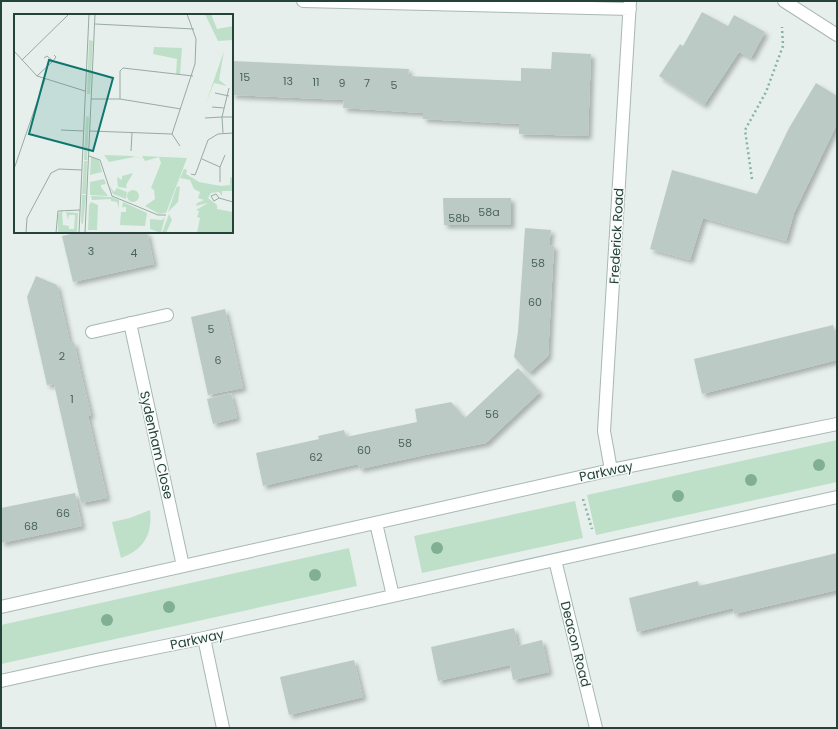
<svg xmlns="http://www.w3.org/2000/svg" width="838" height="729" font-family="Poppins,sans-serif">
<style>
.green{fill:#bfe0c8}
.building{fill:#bbcac4;filter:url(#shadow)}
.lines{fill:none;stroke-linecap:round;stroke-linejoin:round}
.minor-casing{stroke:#a8b8b2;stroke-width:14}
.path{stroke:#86b3a5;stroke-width:2.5;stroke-dasharray:2 3;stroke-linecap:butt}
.minor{stroke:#fff;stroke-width:12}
.tree{fill:#80af93}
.labels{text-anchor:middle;stroke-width:3;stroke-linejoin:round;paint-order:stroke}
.number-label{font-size:11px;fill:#4a645c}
.street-label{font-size:13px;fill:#24423a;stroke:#f7fbf9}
.inset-road{fill:none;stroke:#98aaa4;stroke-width:1}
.view{fill:#0f766e;fill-opacity:0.15;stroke:#0f766e;stroke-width:2}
.inset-edge{fill:none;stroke:#24423a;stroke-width:2}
</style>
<defs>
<filter id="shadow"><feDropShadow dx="3.5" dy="3.5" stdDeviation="2" flood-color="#0004"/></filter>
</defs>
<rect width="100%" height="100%" fill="#e6efeb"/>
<path class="green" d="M837,440V482L596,535L587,495Z
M575,501L583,538L422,573L414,536Z
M150,510C153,533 144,550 121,558L112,522L130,518Z
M349,548L357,586L1,664V625Z"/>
<path class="building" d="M702,12L728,26L734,15L765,32L751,58L739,52L704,105L659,76L680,44L683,46Z
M552,52L591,54L588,136L519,134V124L423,119V113L343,108L344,100L232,95V61L409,69L408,76L521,81V68L551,69Z
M816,83L837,96V124L794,213L786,241L703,218L690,260L650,249L672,170L757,194L789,128Z
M443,198H511V225H444Z
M525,228L551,230L549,245L554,246L548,356L529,373L514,357L518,332Z
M79,232H147L154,264L73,282L62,236Z
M36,276L57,285L70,343L74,342L82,378L91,415L88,416L107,498L81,503L54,384L47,385L27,297Z
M225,309L243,388L208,395L191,317Z
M833,325L837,340V360L702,394L694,359Z
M518,368L540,392L486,443L425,455L360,469L358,464L263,486L256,453L319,439L318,436L344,430L346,437L417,422L415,409L451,402L465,418Z
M231,393L237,418L213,424L207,399Z
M75,493L82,526L1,543V508Z
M837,553V590L734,614L733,608L637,632L629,598L698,581L699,586Z
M514,628L518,646L542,640L549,672L513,680L510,665L438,681L431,647Z
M354,660L363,697L289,715L280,677Z"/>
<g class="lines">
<defs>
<path id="minor" d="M303,1L630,9
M784,1L837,35
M130,323L183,566
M92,332L167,315
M611,470L604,431L630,1
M376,523L393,596
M555,560L596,728
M1,607L611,470L837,424
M204,638L223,728
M1,681L96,660L204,638L837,497"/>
</defs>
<use href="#minor" class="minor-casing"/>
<path class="path" d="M752,179L745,130L766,92L783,46L782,27
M583,499L592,529"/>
<use href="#minor" class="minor"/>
</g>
<g class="tree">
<circle cx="819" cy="465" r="6"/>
<circle cx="751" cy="480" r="6"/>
<circle cx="678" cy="496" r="6"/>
<circle cx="437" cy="548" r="6"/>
<circle cx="315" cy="575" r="6"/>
<circle cx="169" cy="607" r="6"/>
<circle cx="107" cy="620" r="6"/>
</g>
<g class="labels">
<g class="number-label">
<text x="245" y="81">15</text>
<text x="288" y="85">13</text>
<text x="316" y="86">11</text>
<text x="342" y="87">9</text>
<text x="367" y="87">7</text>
<text x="394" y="89">5</text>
<text x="489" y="216">58a</text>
<text x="459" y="222">58b</text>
<text x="91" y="255">3</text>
<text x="134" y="257">4</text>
<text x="538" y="267">58</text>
<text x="535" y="306">60</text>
<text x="211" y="333">5</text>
<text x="62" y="360">2</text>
<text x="218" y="364">6</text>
<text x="72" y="403">1</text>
<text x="492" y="418">56</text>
<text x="405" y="447">58</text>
<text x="364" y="454">60</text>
<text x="316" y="461">62</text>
<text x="63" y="517">66</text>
<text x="31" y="530">68</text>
</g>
<g class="street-label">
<text transform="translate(616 236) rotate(-87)" y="5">Frederick Road</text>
<text transform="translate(157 445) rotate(77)" y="5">Sydenham Close</text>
<text transform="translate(606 471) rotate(-12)" y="5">Parkway</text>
<text transform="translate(197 639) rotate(-12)" y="5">Parkway</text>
<text transform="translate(576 644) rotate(76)" y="5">Deacon Road</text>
</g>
</g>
<g transform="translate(14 14)">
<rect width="219" height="219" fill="#e6efeb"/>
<path d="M191,0H197L203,15L219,12L218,26L204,27ZM75,26L79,27L76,80H73ZM140,33L168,34L166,61L162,60L163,45L139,40ZM210,37L205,66L213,72L200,69L192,89ZM72,102L75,103L73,146H70ZM90,141L118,142L129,145L120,143L95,148ZM128,142L173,144L152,199L145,200L131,192L141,185L140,176L137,174L147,149L145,143L131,147ZM77,143L85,146L88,158L76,161ZM70,147H73L72,180H68ZM170,155L173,156L172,160L185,168L207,172L216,171V163L219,164V177H208V182L205,178L197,179L194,184L203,191V195L219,198V219H183L186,204L183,203L185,197L182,196L194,189L182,192L183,189L190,186L184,184L186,178L180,175L176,166L166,164ZM119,159L112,171L113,174L104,173L103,163L108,166V162ZM90,165L92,170L87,171V173L94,182L76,181V168ZM95,171L100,178L103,174L113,178L112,185L99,180ZM163,172L166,173L164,188L154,198ZM113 182a6 6 0 1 1 12 0a6 6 0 1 1-12 0ZM68,181H72L69,210L67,209ZM77,182L98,183L105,186V194L103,188L97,187V185L78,186ZM77,188L84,191L83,216H74L75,191ZM109,188L133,199L131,212L106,211L107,198H112V193H108ZM48,196L49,211L55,212V215H60L61,201H55L54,206L52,198L64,199L63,219H44V200ZM155,200L158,206L152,219H148ZM151,203L147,219L136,215V205L148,206Z" fill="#bfe0c8"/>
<path class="inset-road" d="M81,10L180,15M0,37L23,62L71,77M30,44L33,42L39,47L42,43L40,41M8,46L55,0M23,62L39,47M215,74L208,103H219M201,79L215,82M77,85H106L167,95M106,85V57L109,54L179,62M198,93L210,94M191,104L208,103L209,119M47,116L69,117M76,117L158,120M158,120L181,50L182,25L173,0M158,120L166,132M117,137L118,119M75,142L86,146L98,182L144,201H152M188,145L206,153M0,155L31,65M177,160L181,161L183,156L194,126L204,120L219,119M206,168V153L211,141M205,184L200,187L197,182L202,180L205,184L219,188M12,219L13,204L37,159L45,155L68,156M42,219L44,197L66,196M65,219L75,0M71,219L81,0"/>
<path class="view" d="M35,46L99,64L79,137L15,120Z"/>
<rect width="219" height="219" class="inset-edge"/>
</g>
<rect width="838" height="729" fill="none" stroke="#24423a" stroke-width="4"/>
</svg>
